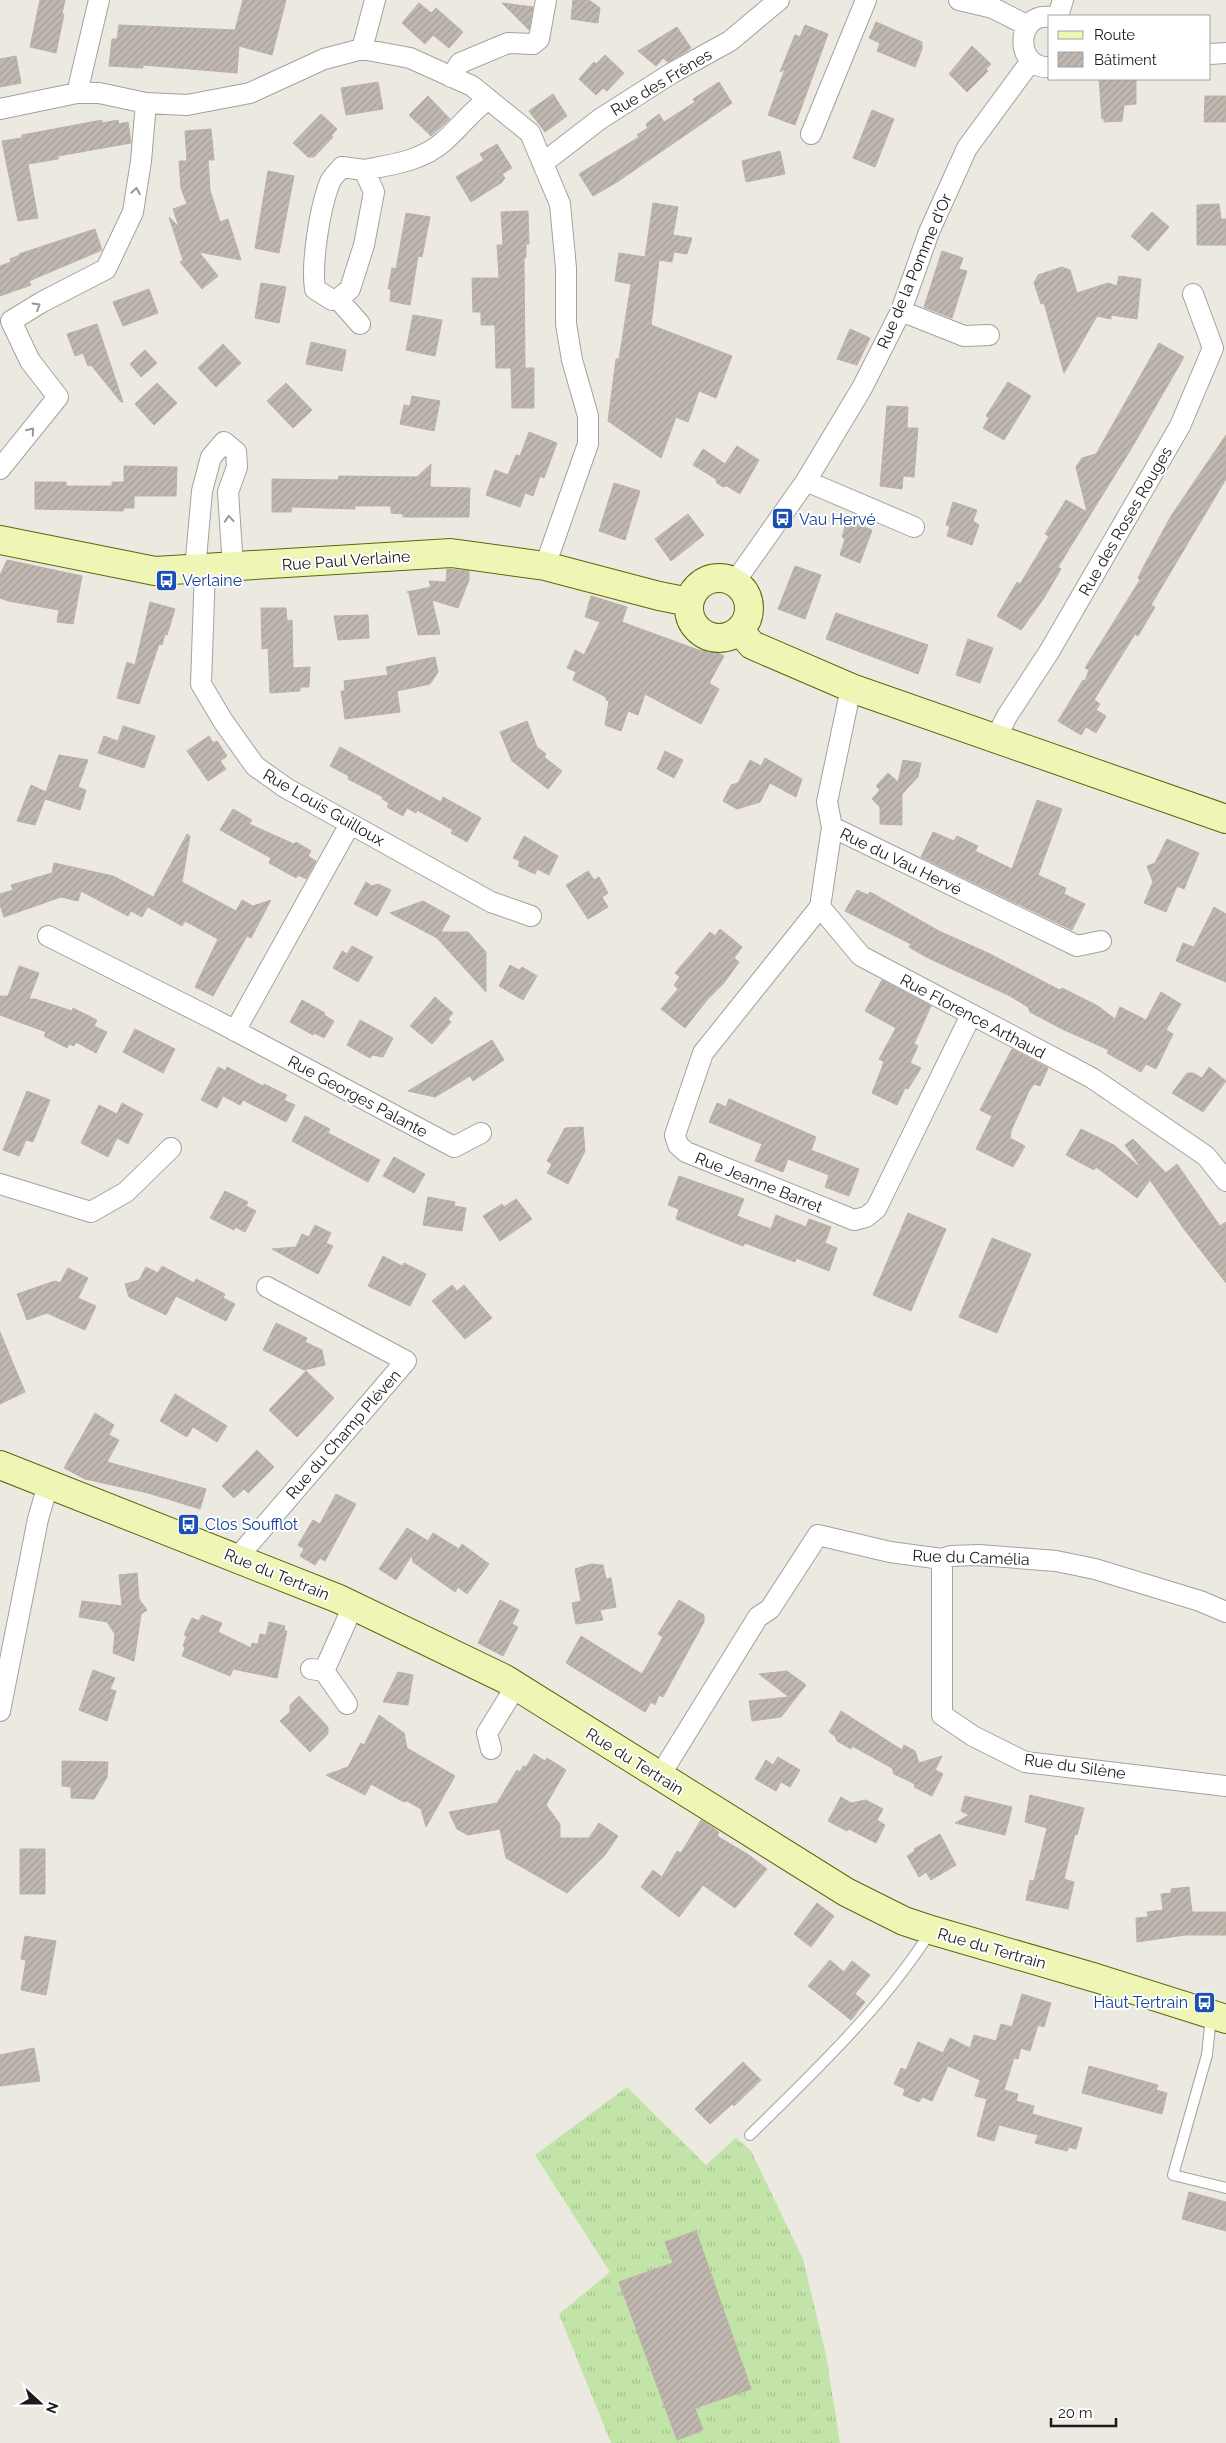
<svg xmlns="http://www.w3.org/2000/svg" width="1226" height="2443" font-family="Raleway,sans-serif">
<style>
.grass{fill:url(#grass-tufts)}
.building{fill:url(#building-hatch);stroke:#bdb0a4}
.lines{fill:none;stroke-linecap:round;stroke-linejoin:round}
.lane-casing{stroke:#a2a2a2;stroke-width:12}
.street-casing{stroke:#a2a2a2;stroke-width:22}
.secondary-casing{stroke:#5a690a;stroke-width:30}
.lane{stroke:#fff;stroke-width:10}
.street{stroke:#fff;stroke-width:20}
.secondary{stroke:#eef5b5;stroke-width:28}
.oneway{stroke:#989898}
.labels{text-anchor:middle;stroke-width:4;stroke-linejoin:round;paint-order:stroke}
.street-label{font-size:16px;fill:#1b1b1b;stroke:#fff}
.transit-label{font-size:16px;fill:#164399;stroke:#fff;text-anchor:start}
</style>
<defs>
<pattern id="grass-tufts" width="24" height="20" patternUnits="userSpaceOnUse" patternTransform="scale(1.25)"><rect width="24" height="20" fill="#c2e4a8"/><path d="M3 7l-1-3M5 7V3M7 7l1-3M15 17l-1-3M17 17v-4M19 17l1-3" fill="none" stroke="#a6c390"/></pattern>
<pattern id="building-hatch" width="6" height="6" patternUnits="userSpaceOnUse" patternTransform="scale(1.25)"><rect width="6" height="6" fill="#c0b8b0"/><path d="M-1 1l2-2M0 6l6-6M5 7l2-2" fill="none" stroke="#a49e97"/></pattern>
</defs>
<rect width="100%" height="100%" fill="#ece9e1"/>
<path class="grass" d="M627,2087L706,2165L736,2138L751,2151L803,2259L826,2355L840,2443H611L559,2314L610,2272L535,2155Z"/>
<path class="building" d="M40,0H65L62,14H64L56,53L30,47Z
M243,0H286L272,55L239,46L237,73L143,65V68L109,66L112,39H117L119,25L235,30Z
M573,0H589L600,8L598,23L571,19Z
M419,3L431,13L436,8L463,32L449,48L433,35L425,44L402,23Z
M502,3L533,7L529,30Z
M876,22L922,42V49L915,67L877,51L880,43L869,38Z
M805,25L828,34L795,125L768,115L785,69L780,72L795,35L800,37Z
M677,27L691,48L687,51L668,62L663,58L656,66L638,51Z
M972,46L991,64L986,69L988,71L967,92L949,74Z
M605,55L624,73L607,91L603,88L596,95L579,79L594,62L596,64Z
M16,56L21,83L0,87V59Z
M1099,79H1136V104L1124,105L1122,121L1104,122V118L1102,119Z
M378,82L383,109L346,115L341,88Z
M719,82L732,103L617,182L593,196L579,174L639,137L637,135L648,128L646,124L659,114L664,122L695,102L693,99Z
M553,94L567,116L545,132L529,111Z
M428,96L450,119L431,136L409,115Z
M1205,96H1226V122H1204Z
M872,110L894,119L875,167L853,158Z
M321,114L337,129L331,136L333,137L314,157H308L293,143Z
M102,120V123L118,120L119,124L128,122L131,143L58,156V159L28,164L38,218L18,221L2,141L22,138V135Z
M211,129L214,160H208L210,190L220,222L228,219L241,260L199,252L218,276L202,289L180,262L183,260L169,217L179,227L173,209L187,204L181,188L179,161H187L185,131Z
M497,144L512,168L502,174L505,178L501,183L471,202L456,177L484,160L480,154Z
M780,151L785,174L746,182L742,161Z
M268,171L294,176L279,253L255,248Z
M653,203L678,207L673,235L692,238L687,254L674,252L672,262L659,260L651,325L732,356L716,398L699,391L688,422L676,417L661,458L608,421L616,359H619L631,284L615,281L619,253L645,257Z
M1219,204L1221,219H1226V245H1197V205Z
M528,211L529,244H526V257L524,258L525,368H534V408H512L511,368H496L495,325H481V312H473L472,278H499L497,245H503L501,212Z
M1152,212L1169,227L1148,251L1131,236Z
M406,213L430,217L422,257L418,256L410,305L390,301L391,289H388L392,268L396,269Z
M95,229L102,250L29,281L31,285L0,296V266L11,262L10,259L20,255L19,254Z
M942,251L963,258L959,269L967,271L952,318L924,307Z
M1062,267L1070,270L1077,293L1108,283L1117,286L1119,276L1141,279L1137,319L1111,315V319L1097,316L1064,373L1044,303L1041,304L1034,283L1038,275Z
M261,283L286,287L279,323L255,318Z
M149,289L158,313L123,326L113,302Z
M413,315L442,320L435,356L406,350Z
M97,324L123,402H121L91,365L88,366L83,353L75,356L67,334Z
M850,329L870,338L857,365L837,359Z
M311,342L346,350L342,371L306,364Z
M1159,343L1184,357L1134,444L1058,567L1061,569L1044,598L1021,630L997,616L1017,582L1020,584L1049,536L1045,534L1066,500L1087,512L1076,467L1082,458L1096,454Z
M223,344L241,363L216,387L198,368Z
M145,350L157,363L141,377L130,364Z
M1008,382L1031,396L1004,440L983,428L989,418L986,416Z
M157,383L177,403L154,425L135,404Z
M286,383L312,410L293,428L267,401Z
M412,396L440,401L434,431L400,424L404,405L410,406Z
M887,406L908,407L907,428H918L914,477L903,476L902,489L880,486Z
M529,432L557,443L544,478L540,476L533,496L525,493L520,507L486,495L495,470L508,475L516,455L520,456Z
M1226,435V479L1151,605L1155,607L1138,636L1135,634L1094,700L1100,704L1096,710L1106,716L1096,733L1086,727L1081,735L1058,721L1083,680L1085,681L1089,670L1085,668L1140,580L1138,578L1145,564L1171,516Z
M737,446L759,460L740,494L727,486L723,487L717,483L716,479L693,465L703,449L725,464Z
M431,464L430,487L470,488L469,517H403V514L391,513V506H355V509L292,507L291,512H272V479L338,480L339,476L417,477Z
M124,466L177,467L176,496H134V508H124L123,511L35,509V482H66V486H112V482H124Z
M614,483L640,491L625,540L599,531Z
M953,502L977,510L973,521L979,525L972,545L947,536L950,526L946,525Z
M688,514L704,535L671,561L655,539Z
M847,520L872,530L860,563L840,555L845,539L842,537Z
M7,560L82,576L73,624L57,622L59,610L8,601L0,598V575Z
M795,566L821,575L805,619L778,609Z
M447,569L469,571V580L458,608L432,600L440,634L418,635L409,593L407,592L431,587L429,581L446,582Z
M591,596L627,607L622,622L701,651L704,646L724,656L709,683L719,689L701,724L645,694L638,715L628,711L621,731L605,725L609,701L606,700V697L573,680L576,672L567,668L575,650L584,655L600,622L585,617Z
M150,602L175,609L167,635L165,634L162,645L159,644L139,704L117,698L127,662L135,665Z
M261,608H286L287,621L292,620L293,668L310,667L309,687H300V691L270,693L268,648L262,649Z
M836,613L928,645L918,674L826,639Z
M368,615L369,638L338,640L334,616Z
M968,639L993,648L980,683L956,675Z
M435,657L438,672L430,684L397,691L400,712L345,719L341,691H345L344,681L388,675L386,667Z
M527,721L537,747L546,754L544,757L562,771L548,789L512,761L500,732Z
M123,726L155,736L144,768L98,753L104,736L118,741Z
M209,736L213,743L217,741L227,756L220,761L226,769L208,781L187,751Z
M340,747L441,802L443,797L481,818L467,842L451,833L453,830L417,810L416,813L407,808L403,816L387,807L389,803L382,799L383,797L348,779L349,776L330,766Z
M665,751L683,760L674,778L657,769Z
M59,755L88,760L78,787L86,790L80,810L45,799L35,825L17,821L31,785L46,792Z
M765,758L802,779L796,797L770,783L760,802L737,809L723,801L731,785L738,783L750,760L761,766Z
M903,760L921,763L918,777L902,794V825L880,824V807L872,799L880,790L876,786L888,773L898,782Z
M1037,800L1062,809L1038,875L1066,888L1064,894L1085,904L1072,930L921,857L933,832L954,841L957,836L978,846L975,851L1012,869Z
M233,809L252,820L249,824L294,844L296,842L311,851L308,856L316,861L306,879L298,875L296,878L269,863L271,858L220,830Z
M187,834L190,836L182,882L236,911L242,900L253,906L271,900L251,938L247,936L213,996L195,987L218,939L185,921L182,926L148,907Z
M524,836L558,856L549,875L537,869L535,874L518,866L520,861L513,858Z
M1167,839L1199,853L1184,889L1177,886L1166,912L1144,903L1153,882L1147,866L1155,863Z
M54,863L113,876L153,897L142,917L131,911L128,916L81,891L78,901L61,897L4,917L0,905V894L13,890L11,885L52,873Z
M588,871L594,880L599,877L608,893L602,897L608,907L588,919L566,885Z
M366,882L372,886L378,884L391,890L377,916L354,904Z
M857,890L868,895L870,892L939,931L988,953L1060,990L1062,988L1098,1006L1115,1019L1120,1007L1146,1020L1161,992L1181,1004L1166,1030L1173,1034L1156,1069L1146,1064L1141,1072L1107,1053L1109,1050L1062,1029L1030,1012L1028,1007L1010,996L926,957L909,947L911,944L845,911Z
M423,901L450,916L441,932H468L486,952V992L437,938L390,913Z
M1214,907L1226,914V982L1176,961L1183,943L1194,947Z
M720,929L742,947L734,958L739,962L724,983L708,999L685,1028L661,1009L678,989L674,985L680,977L675,973L710,932L715,936Z
M352,946L373,957L358,982L333,968L342,951L347,954Z
M510,965L519,970L522,967L537,976L523,1000L499,986Z
M19,966L39,973L29,999H35L72,1011L73,1008L97,1020L94,1026L107,1032L96,1053L76,1042L74,1046L69,1044L67,1048L44,1036L46,1032L0,1015V996H8Z
M882,980L931,1006L914,1044L918,1046L910,1063L921,1068L908,1089L905,1088L897,1105L872,1093L884,1062L879,1059L896,1028L865,1011Z
M435,997L453,1013L448,1019L451,1022L432,1044L410,1026Z
M302,1000L325,1013L324,1015L334,1021L324,1038L314,1033L313,1035L290,1022Z
M360,1020L393,1038L383,1057L372,1055L370,1058L347,1045Z
M135,1029L175,1049L163,1073L123,1052Z
M492,1040L504,1060L473,1081L470,1076L435,1097L408,1091Z
M1012,1049L1048,1068L1040,1086L1034,1084L1029,1091L1011,1131L1010,1138L1025,1146L1013,1167L976,1149L992,1116L980,1110Z
M218,1067L226,1071L227,1067L263,1086L264,1084L287,1095L284,1100L295,1105L286,1122L243,1100L240,1105L223,1096L217,1108L201,1100Z
M1209,1067L1226,1081L1203,1112L1172,1093L1187,1073H1193L1202,1078Z
M27,1091L50,1100L33,1142L26,1140L19,1156L3,1150Z
M729,1099L816,1137L811,1150L859,1169L849,1196L825,1187L829,1175L788,1159L783,1172L755,1161L762,1144L709,1122L717,1103L726,1107Z
M122,1103L143,1114L128,1144L117,1138L108,1157L81,1143L99,1105L117,1114Z
M305,1116L330,1129L328,1133L380,1160L368,1182L292,1141Z
M583,1127L585,1151L568,1184L547,1173L552,1164L547,1161L565,1128Z
M1081,1129L1114,1145L1142,1169L1125,1145L1133,1139L1166,1173L1177,1164L1220,1226L1226,1222V1283L1184,1229L1150,1180L1137,1198L1096,1167L1094,1170L1066,1155Z
M394,1157L425,1174L414,1193L383,1176Z
M679,1176L744,1199L737,1216L771,1229L776,1215L806,1227L809,1219L831,1227L825,1243L837,1248L829,1271L796,1258L795,1262L745,1243L743,1246L676,1219L679,1209L668,1205Z
M225,1191L248,1202L246,1206L256,1211L245,1232L235,1227L234,1230L210,1218Z
M428,1197L455,1202L454,1206L466,1208L462,1231L423,1225Z
M516,1199L532,1219L500,1241L483,1216L502,1204L504,1207Z
M908,1213L946,1229L911,1311L873,1295Z
M315,1225L331,1233L326,1243L333,1246L318,1274L272,1249L296,1247L302,1234L309,1237Z
M992,1238L1031,1254L997,1333L959,1317Z
M383,1256L402,1266L404,1263L426,1274L410,1306L368,1286Z
M162,1266L194,1283L196,1279L225,1294L223,1298L235,1304L226,1321L176,1296L166,1315L129,1297L125,1284L139,1280L146,1267L158,1273Z
M68,1268L88,1278L78,1298L96,1306L85,1330L47,1313L27,1320L17,1294L55,1281L60,1283Z
M452,1285L457,1291L464,1285L492,1318L465,1339L432,1301Z
M276,1323L307,1338L305,1342L322,1350L325,1365L304,1370L263,1350Z
M0,1332L25,1392L0,1404Z
M306,1371L334,1398L297,1437L269,1410Z
M175,1394L227,1426L217,1442L193,1427L187,1437L160,1421Z
M95,1413L114,1425L109,1435L119,1440L107,1462L206,1489L200,1509L148,1493L85,1479L64,1468Z
M257,1450L274,1467L248,1493L244,1489L234,1498L222,1486Z
M336,1494L356,1504L325,1561L320,1558L315,1565L300,1556L304,1549L298,1545L313,1520L320,1524Z
M407,1528L428,1541L433,1533L459,1549L462,1544L489,1564L467,1594L458,1587L455,1592L413,1562L412,1555L396,1580L379,1569Z
M591,1564L603,1565L606,1579L611,1578L616,1607L600,1610L603,1620L576,1624L572,1603L581,1601L575,1569Z
M137,1573L139,1599L147,1610L141,1614L134,1661L113,1653L115,1634L107,1622L79,1617L82,1601L122,1606L119,1575Z
M500,1600L519,1610L512,1624L518,1627L503,1656L478,1643Z
M679,1600L704,1615V1622L663,1697L659,1695L655,1705L651,1702L645,1712L566,1663L581,1636L642,1674L663,1637L658,1634Z
M202,1615L222,1623L218,1632L251,1648L252,1643L258,1644L260,1634L266,1635L269,1622L285,1626L284,1631H287L277,1678L233,1669L230,1676L182,1656L185,1648L183,1646L187,1636L184,1635L192,1618L199,1621Z
M93,1670L115,1678L110,1689L116,1691L107,1721L79,1710Z
M787,1671L806,1685L781,1717L752,1721L749,1701L789,1697L759,1674Z
M398,1672L413,1675L408,1705L383,1702Z
M299,1696L328,1727V1734L310,1752L280,1721L290,1712V1705Z
M841,1711L902,1750L904,1745L915,1751L919,1763L942,1756L935,1770L943,1774L932,1796L914,1787L915,1784L894,1774L892,1768L852,1746L851,1749L837,1741L835,1736L829,1732Z
M379,1715L404,1733L407,1748L455,1776L426,1827L421,1809L407,1801L404,1802L371,1784L365,1795L326,1775L348,1767L361,1743L364,1745Z
M534,1754L545,1761L547,1758L566,1770L546,1805L560,1824V1838H589L599,1823L618,1836L605,1855L567,1893L506,1858L500,1829L468,1835L457,1829L449,1812L497,1803L517,1770L520,1772L523,1766L526,1767Z
M778,1757L800,1770L790,1787L781,1782L776,1791L755,1779L766,1760L773,1765Z
M62,1761L108,1762L107,1777L94,1799L71,1798V1787L62,1786Z
M1030,1795L1084,1808L1077,1835L1075,1834L1064,1879L1074,1882L1068,1909L1026,1900L1030,1880L1034,1881L1047,1828L1025,1822Z
M965,1796L1012,1807L1005,1835L955,1823L969,1815L961,1811Z
M841,1797L851,1803L866,1800L883,1809L877,1820L885,1825L876,1843L849,1829L847,1831L828,1821Z
M701,1820L719,1832L717,1836L749,1855L767,1869L735,1908L703,1885L679,1917L641,1887L653,1870L662,1877L677,1851L681,1853Z
M940,1834L956,1865L931,1880L926,1872L919,1877L907,1856L915,1851L914,1849Z
M20,1849H45V1894H20Z
M1189,1887L1192,1912H1226V1935H1185L1137,1942L1136,1918L1148,1917L1147,1912L1163,1910L1161,1894L1171,1893V1889Z
M817,1903L834,1916L811,1947L794,1934Z
M25,1936L56,1941L46,1995L21,1990L26,1960L21,1959Z
M830,1960L844,1972L852,1961L870,1975L855,1994L865,2002L851,2020L808,1986Z
M1022,1994L1051,2003L1044,2027L1038,2025L1030,2051L1021,2048L1018,2059L1014,2058L1004,2090L1018,2094L1016,2101L1034,2106L1032,2114L1082,2128L1076,2149L1069,2147L1067,2151L1035,2143L1038,2135L999,2125L994,2141L977,2136L987,2099L975,2096L980,2080L948,2066L932,2101L922,2097L919,2102L903,2095L905,2089L894,2084L901,2068L906,2070L918,2042L943,2053L950,2038L970,2048L974,2035L996,2041L1001,2024L1012,2027Z
M34,2048L40,2081L0,2086V2055Z
M743,2062L761,2080L734,2106L732,2104L710,2124L695,2109Z
M1089,2066L1158,2085L1156,2090L1167,2093L1162,2114L1082,2093Z
M1189,2192L1226,2202V2231L1182,2219Z
M696,2231L751,2389L695,2408L703,2430L677,2440L619,2282L673,2263L665,2242Z"/>
<g class="lines">
<defs>
<path id="lane" d="M1211,2016L1207,2055L1173,2175L1226,2188
M750,2135C814,2072 882,2008 931,1931"/>
<path id="street" d="M959,0L993,8L1028,26
M1058,16L1063,0
M1050,17C1015,12 1014,70 1050,67
M362,49L375,0
M1210,54L1226,53
M451,77L460,63L508,43L533,44L539,39L546,0
M77,93H99L146,103L187,105L250,93L324,59L362,49L410,58L472,86L530,133L560,204L566,268V324L572,360L588,416V444L545,566
M0,109L77,93L99,0
M811,134L866,0
M543,163L600,119L672,73L730,41L779,0
M364,170L342,167C338,172 332,177 330,182C320,207 311,263 315,289L332,300L338,299L350,289L364,245L374,192L364,170C390,165 422,161 443,142C459,128 471,112 488,99
M338,299L360,324
M901,311L964,336L989,335
M0,469L58,397L30,361L11,321L42,302L106,269L133,212L141,161L146,103
M806,481L914,527
M205,569L201,684L223,721L255,766L286,788L491,902L531,916
M195,570L202,491L211,457L224,442L236,452L237,467L228,492L233,567
M734,583L806,481L862,388L901,311L929,232L967,148L1031,61
M854,689L848,702L827,802L832,827L1077,946L1101,941
M996,738L1007,716L1049,652L1180,426L1213,348L1193,294
M832,827L820,907L861,956L1092,1078L1206,1156L1226,1181
M820,907L703,1053L675,1135L678,1145L686,1152L854,1220L866,1217L876,1209L971,1015
M48,936L215,1020L454,1147L481,1133
M235,1031L350,824
M0,1184L91,1212L126,1192L171,1148
M237,1558L406,1361L267,1287
M942,1559V1715L973,1736L1025,1762L1226,1786
M311,1669L324,1671L347,1704
M324,1671L353,1606
M0,1711L38,1519L48,1485
M491,1749L487,1733L516,1686
M659,1777L758,1617L770,1609L818,1535L890,1552L942,1559L951,1556L979,1555L1056,1561L1095,1569L1200,1601L1226,1612"/>
<path id="secondary" d="M0,540L155,571L451,553L545,566L659,596L689,602
M689 608a30 30 0 1 1 60 0a30 30 0 1 1-60 0Z
M739,630L752,645L854,689L1226,819
M0,1465L339,1599L505,1679L846,1892L904,1921L931,1930L1096,1978L1226,2019"/>
</defs>
<use href="#lane" class="lane-casing"/>
<use href="#street" class="street-casing"/>
<use href="#secondary" class="secondary-casing"/>
<use href="#lane" class="lane"/>
<use href="#street" class="street"/>
<use href="#secondary" class="secondary"/>
</g>
<defs><path id="oneway-chevron" d="M-2-3.5L2.5 0L-2 3.5" fill="none" stroke-width="1.6" stroke-linecap="round" stroke-linejoin="round" transform="scale(1.25)"/></defs>
<g class="oneway">
<use href="#oneway-chevron" transform="translate(136 191) rotate(-81)"/>
<use href="#oneway-chevron" transform="translate(37 306) rotate(-31)"/>
<use href="#oneway-chevron" transform="translate(31 431) rotate(-51)"/>
<use href="#oneway-chevron" transform="translate(229 519) rotate(-94)"/>
</g>
<defs>
<symbol id="bus-square" viewBox="-11 -11 22 22"><rect x="-9" y="-9" width="18" height="18" rx="4" fill="#1a4fb4" stroke="#fff"/><path d="M-5-6H5V4H4V6H2V4H-2V6H-4V4H-5ZM-3.5-4V0h7V-4ZM-3.5 1.2v1.5H-2V1.2ZM2 1.2v1.5H3.5V1.2Z" fill="#fff"/></symbol>
</defs>
<g fill-rule="evenodd">
<use href="#bus-square" x="770" y="506" width="25" height="25"/>
<use href="#bus-square" x="154" y="568" width="25" height="25"/>
<use href="#bus-square" x="176" y="1512" width="25" height="25"/>
<use href="#bus-square" x="1192" y="1990" width="25" height="25"/>
</g>
<g class="labels">
<g class="street-label">
<text transform="translate(661 82) rotate(-31)" y="6">Rue des Frênes</text>
<text transform="translate(914 271) rotate(-67)" y="6">Rue de la Pomme d'Or</text>
<text transform="translate(1125 521) rotate(-60)" y="6">Rue des Roses Rouges</text>
<text transform="translate(346 560) rotate(-4)" y="6">Rue Paul Verlaine</text>
<text transform="translate(324 807) rotate(30)" y="6">Rue Louis Guilloux</text>
<text transform="translate(901 861) rotate(26)" y="6">Rue du Vau Hervé</text>
<text transform="translate(973 1016) rotate(28)" y="6">Rue Florence Arthaud</text>
<text transform="translate(358 1096) rotate(28)" y="6">Rue Georges Palante</text>
<text transform="translate(759 1182) rotate(22)" y="6">Rue Jeanne Barret</text>
<text transform="translate(343 1434) rotate(-49)" y="6">Rue du Champ Pléven</text>
<text transform="translate(971 1557) rotate(2)" y="6">Rue du Camélia</text>
<text transform="translate(277 1574) rotate(22)" y="6">Rue du Tertrain</text>
<text transform="translate(635 1761) rotate(32)" y="6">Rue du Tertrain</text>
<text transform="translate(1075 1766) rotate(8)" y="6">Rue du Silène</text>
<text transform="translate(992 1948) rotate(16)" y="6">Rue du Tertrain</text>
</g>
<g class="transit-label">
<text x="799" y="525">Vau Hervé</text>
<text x="182" y="586">Verlaine</text>
<text x="205" y="1530">Clos Soufflot</text>
<text x="1188" y="2008" text-anchor="end">Haut Tertrain</text>
</g>
</g>
<rect x="1048" y="15" width="162" height="65" fill="#ffffff" stroke="#a4a4a4"/>
<rect x="1058" y="31" width="25" height="8" fill="#eef5b5" stroke="#a4a4a4"/>
<text x="1094" y="40" font-size="15" fill="#1b1b1b">Route</text>
<rect x="1058" y="52" width="25" height="15" fill="url(#building-hatch)" stroke="#a4a4a4"/>
<text x="1094" y="65" font-size="15" fill="#1b1b1b">Bâtiment</text>
<g transform="translate(40 2403) rotate(111)" stroke="#ffffff" stroke-width="4" paint-order="stroke">
<path d="M0-4L9 19L0 12L-9 19Z" fill="#1b1b1b"/>
<text y="-8" font-size="14" font-weight="bold" text-anchor="middle" fill="#1b1b1b">N</text>
</g>
<path d="M1051 2418v8h65v-8" fill="none" stroke="#1b1b1b" stroke-width="2.5"/>
<text x="1058" y="2418" font-size="15" fill="#1b1b1b" stroke="#ffffff" stroke-width="4" paint-order="stroke">20 m</text>
</svg>
